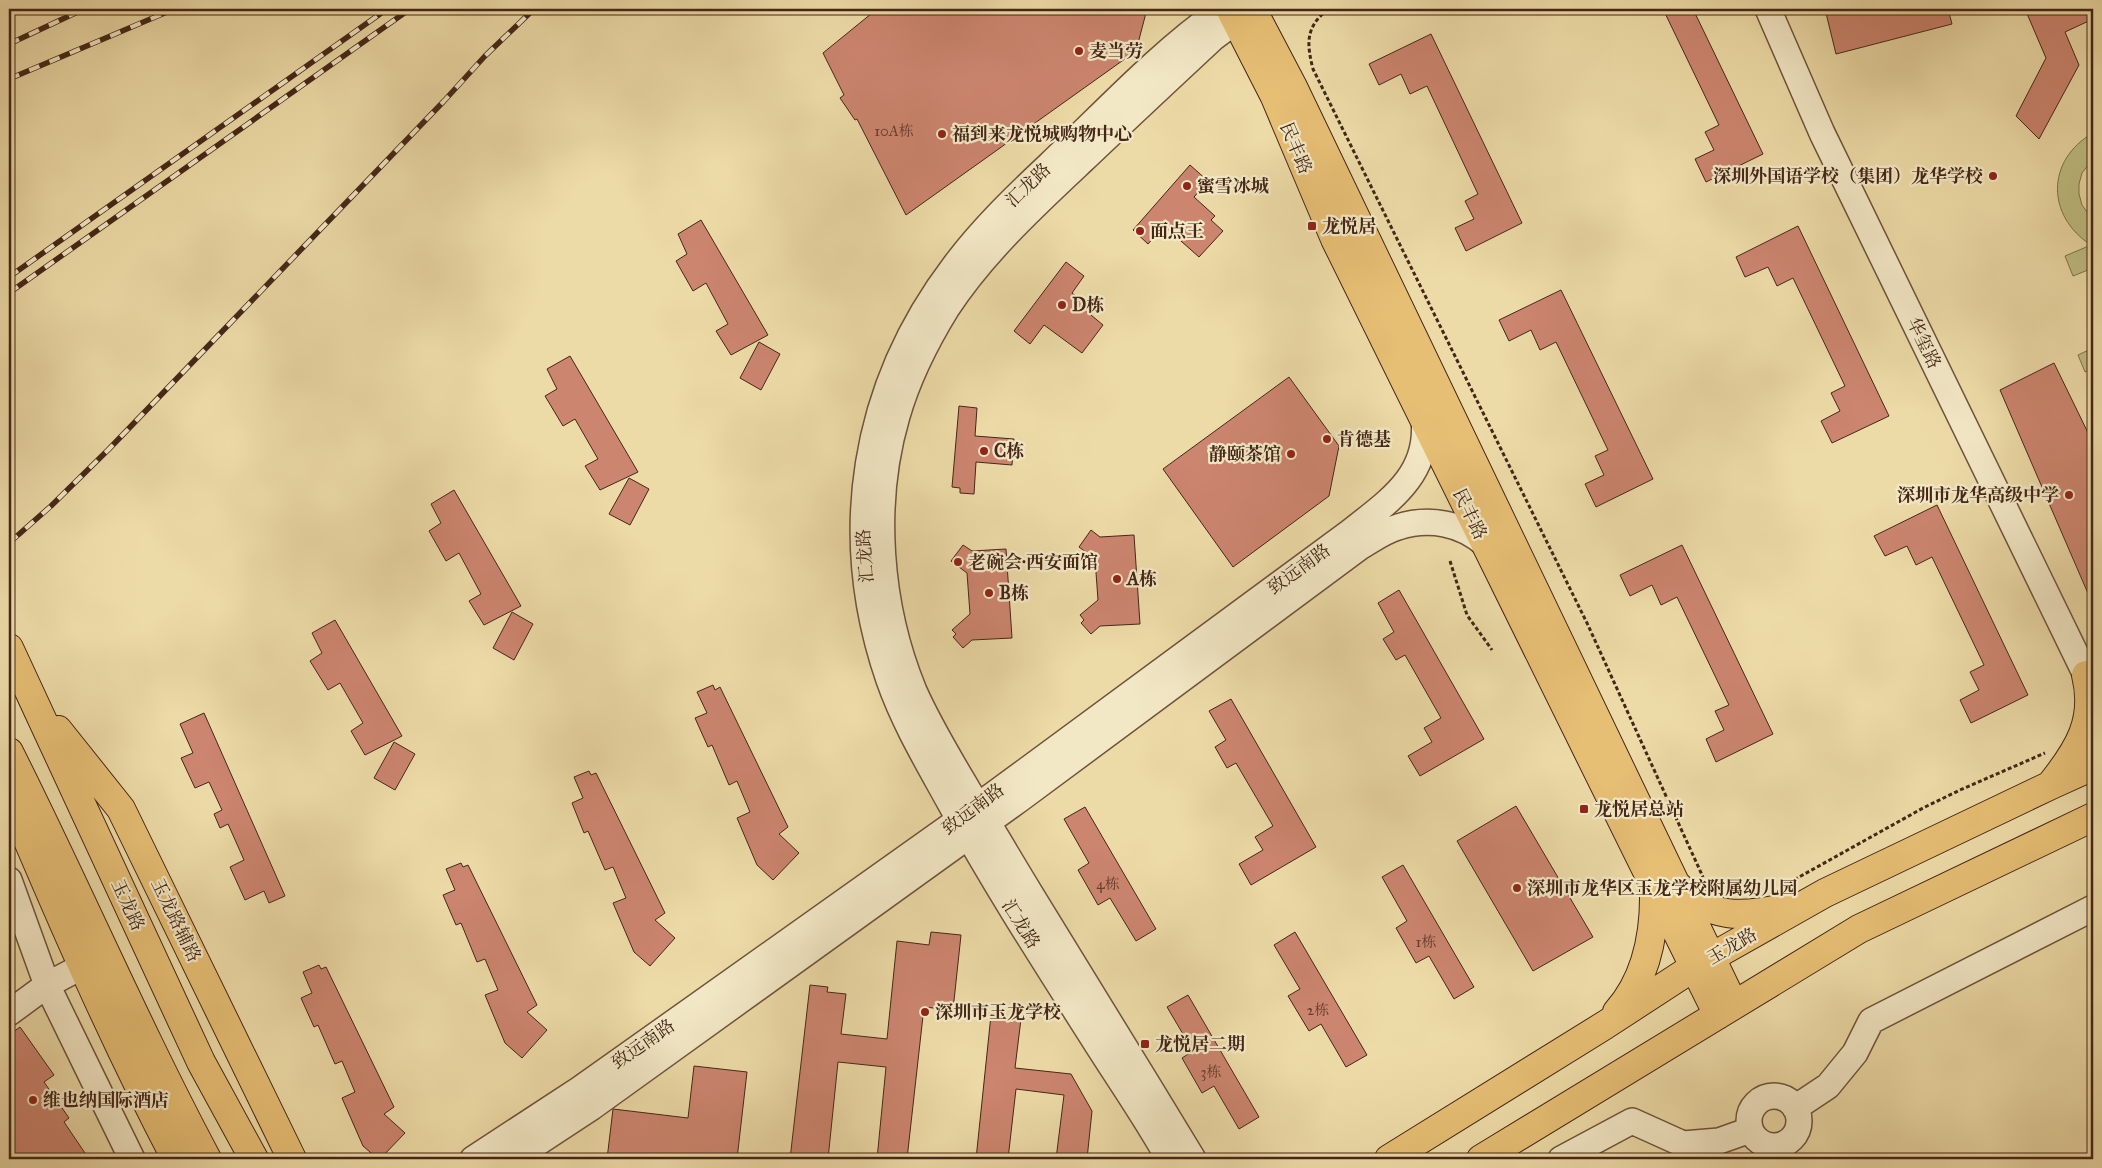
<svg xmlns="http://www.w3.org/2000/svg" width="2102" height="1168" font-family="'IM FELL Great Primer','Noto Serif SC',serif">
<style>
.green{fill:#bfbe82;stroke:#82724d}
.building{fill:#cc856f;stroke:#442618}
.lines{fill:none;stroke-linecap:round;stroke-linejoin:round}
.minor-casing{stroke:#6e533c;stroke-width:28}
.major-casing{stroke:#442618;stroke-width:30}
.path{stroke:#442618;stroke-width:3;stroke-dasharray:4 2.5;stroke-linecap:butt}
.minor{stroke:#f3e8c6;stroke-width:25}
.major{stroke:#e6be74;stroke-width:28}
.rail-casing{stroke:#442618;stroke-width:5.5}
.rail{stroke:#f3e8c6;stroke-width:4;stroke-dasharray:11;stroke-linecap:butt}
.poi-dot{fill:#8f2418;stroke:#f3e8c6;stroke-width:2}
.labels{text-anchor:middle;stroke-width:4.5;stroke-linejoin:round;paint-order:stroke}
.number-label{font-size:15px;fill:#663e2e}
.poi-label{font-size:18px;font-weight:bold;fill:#442618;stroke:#f3e8c6;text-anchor:start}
.street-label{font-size:18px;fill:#442618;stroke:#f3e8c6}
</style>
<rect width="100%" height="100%" fill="#eddba7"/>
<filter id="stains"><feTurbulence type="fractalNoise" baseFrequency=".004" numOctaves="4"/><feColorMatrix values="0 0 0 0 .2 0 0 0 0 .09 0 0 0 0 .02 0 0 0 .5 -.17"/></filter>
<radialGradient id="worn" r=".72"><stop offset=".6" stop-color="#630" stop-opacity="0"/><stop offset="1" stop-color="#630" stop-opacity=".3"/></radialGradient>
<path class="green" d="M2093,133V159L2082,173L2079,184V194L2082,205L2093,220V268L2073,276L2065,256L2091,245C2046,216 2046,160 2093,133Z
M2093,348V369L2085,372L2078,355Z"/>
<path class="building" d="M877,9H1147L1136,51L906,215L857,119L855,120L840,98L844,95L823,53Z
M1663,9H1693L1763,154L1706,182L1695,159L1714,150L1705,132L1719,125Z
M1825,9H1948L1952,24L1836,54Z
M2025,9H2093V19L2065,32L2079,65L2039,139L2016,116L2046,58Z
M1431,34L1522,223L1466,251L1455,228L1474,219L1465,201L1478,194L1427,86L1410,94L1401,74L1379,85L1369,64Z
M1190,165L1208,181L1194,197L1215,216L1211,220L1223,231L1199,257L1164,226L1148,244L1133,230Z
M701,220L768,335L731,355L716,331L728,324L706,283L693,291L676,261L687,254L678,234Z
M1798,226L1889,416L1832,443L1821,421L1840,411L1831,393L1845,386L1793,278L1777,286L1768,267L1745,277L1736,257Z
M1066,262L1084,276L1072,293L1094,310L1091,315L1103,325L1082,353L1044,325L1030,344L1014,331Z
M1561,290L1653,479L1596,507L1585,484L1604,475L1595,456L1608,450L1556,342L1540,350L1531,330L1509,341L1499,320Z
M759,342L780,354L761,390L740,378Z
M570,356L638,472L600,490L585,466L598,459L575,419L563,426L545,396L557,389L547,369Z
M2054,363L2093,443V605L2000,390Z
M1289,377L1339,446L1329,496L1233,567L1163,469Z
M959,406L977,408L975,436L1014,439L1012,465L976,462L974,494L960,493V488L952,487Z
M629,478L649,489L630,525L609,514Z
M454,490L521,606L484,625L469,601L481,594L459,553L446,561L429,531L441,523L431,504Z
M1937,505L2028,695L1971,723L1960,700L1979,690L1970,672L1984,665L1932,557L1916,565L1907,546L1885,556L1874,536Z
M1091,530L1100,537L1134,535L1140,624L1100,626L1091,634L1081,623L1084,620L1080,615L1098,600L1095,559L1079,547Z
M963,545L972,551L1006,549L1012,638L972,640L963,648L953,637L956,634L952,630L970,614L967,573L951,561Z
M1682,545L1773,734L1716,762L1706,739L1724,730L1715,711L1729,705L1677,597L1661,605L1652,585L1630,596L1620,575Z
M1399,590L1484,739L1420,776L1408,756L1432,742L1424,728L1441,718L1405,655L1396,660L1383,639L1394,632L1378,603Z
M512,612L533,624L514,660L493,648Z
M335,620L402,736L365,755L351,731L363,723L340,683L328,690L310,661L322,653L312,633Z
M713,685L715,690L720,687L788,827L779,834L799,853L773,880L757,865L737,818L750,812L737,781L729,785L712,745L708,747L695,718L707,713L697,692Z
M1231,699L1316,847L1251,885L1239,864L1263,850L1255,837L1273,826L1236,763L1227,768L1215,747L1226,740L1209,711Z
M204,713L285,896L269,903L264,891L245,900L230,867L244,860L228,824L220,828L214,814L222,810L209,782L195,788L181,758L193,753L180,724Z
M394,742L415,754L395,790L374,778Z
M589,771L591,775L596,773L665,913L655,920L675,938L650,966L634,952L613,903L626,898L613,867L605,870L588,831L584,833L572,803L583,798L574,777Z
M1516,806L1593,937L1533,971L1457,841Z
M1085,807L1156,929L1136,941L1110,898L1098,905L1078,870L1089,863L1064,819Z
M461,863L463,867L468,865L537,1005L527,1012L547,1030L522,1058L505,1043L485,995L498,990L485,959L477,962L461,923L456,925L443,895L455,890L446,869Z
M1403,865L1474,987L1454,999L1429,956L1416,963L1396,928L1407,921L1382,877Z
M931,932L961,935L953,1010L924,1007L907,1159H877L886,1067L838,1062L828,1159H790L810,985L828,987L827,992L846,994L841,1034L887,1039L897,941L929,945Z
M1295,932L1367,1055L1346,1067L1321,1024L1309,1031L1288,996L1300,989L1274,945Z
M319,965L321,969L326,967L394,1107L384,1114L405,1133L380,1159H378L363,1146L342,1098L355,1092L342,1061L335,1064L318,1025L314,1027L301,998L312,993L303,972Z
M1188,995L1259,1117L1239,1129L1214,1086L1202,1093L1182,1058L1193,1051L1167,1007Z
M991,1015L1021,1019L1015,1068L1071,1074L1092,1111L1087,1159H1056L1064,1095L1016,1089L1008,1159H976Z
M20,1027L54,1075L44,1082L69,1118L64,1122L89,1159H9V1035Z
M694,1066L747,1072L737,1159H607L613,1109L688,1118Z"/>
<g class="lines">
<defs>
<path id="minor" d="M1768,9L1822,133L2086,675
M9,880L47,985L132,1159
M9,1013L47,985L81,967
M1749 1121a25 25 0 1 1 50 0a25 25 0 1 1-50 0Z
M1795,1108L1828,1086L1855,1053L1871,1021L2093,908
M473,1159L580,1089L959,820L1350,532C1389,501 1430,475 1424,419
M513,1159L592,1107L1020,799L1360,547C1372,540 1384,531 1398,527C1429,517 1462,523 1486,545
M1169,1159C1148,1121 1123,1085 1100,1049C1048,967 996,887 950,803C928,763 904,723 889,680C839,535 862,387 955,265C983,228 1016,196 1049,165C1104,113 1160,52 1222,9
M1193,1159C1139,1070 1084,981 1030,893C1009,859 989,824 968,790C949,758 929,725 914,691C879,606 871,504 897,416C908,378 926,342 947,308C983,253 1034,206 1082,161C1125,120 1169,79 1213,38L1236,21
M1561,1159L1632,1121L1683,1144L1719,1141L1750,1130"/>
<path id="major" d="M1230,9L1275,97L1335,239L1718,1015
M1252,9L1293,87L1728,993
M9,648L201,1062L254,1159
M58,730L121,809L292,1159
M9,752C77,887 136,1026 207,1159
M2052,783C2079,749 2097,720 2086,675
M9,796C61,919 114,1041 176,1159
M1678,886C1710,920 1743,917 1784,908
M1617,1012C1647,978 1655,933 1654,889
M1389,1159L1605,1025L1694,967L1825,893L2051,785L2093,766
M1481,1159L1859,929L2093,817"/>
</defs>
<use href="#minor" class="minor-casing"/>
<use href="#major" class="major-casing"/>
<path class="path" d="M1325,9L1326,11C1305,28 1307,45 1313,69L1587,623L1703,877
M1326,11L1334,9
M1450,561L1467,615L1492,650
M1783,886L1923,808L1960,790L2045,753"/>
<use href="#minor" class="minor"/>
<use href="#major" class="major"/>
<defs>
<path id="rail" d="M9,44L84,9
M9,79L174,9
M9,277L387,9
M9,293L410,9
M9,543L51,506L109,449L444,101L485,56L534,9"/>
</defs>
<use href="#rail" class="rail-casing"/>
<use href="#rail" class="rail"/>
</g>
<g class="poi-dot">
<circle cx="1079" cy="51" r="5"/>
<circle cx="942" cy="134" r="5"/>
<circle cx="1993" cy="176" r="5"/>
<circle cx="1187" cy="186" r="5"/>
<rect x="1307" y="221" width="10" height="10" rx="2.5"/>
<circle cx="1140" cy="231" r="5"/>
<circle cx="1062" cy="305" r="5"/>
<circle cx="1327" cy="439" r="5"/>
<circle cx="984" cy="451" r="5"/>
<circle cx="1291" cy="454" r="5"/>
<circle cx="2069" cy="495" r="5"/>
<circle cx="958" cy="562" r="5"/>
<circle cx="1117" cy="579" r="5"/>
<circle cx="989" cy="593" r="5"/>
<rect x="1579" y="804" width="10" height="10" rx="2.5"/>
<circle cx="1517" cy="888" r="5"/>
<circle cx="925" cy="1012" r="5"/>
<rect x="1140" y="1039" width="10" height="10" rx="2.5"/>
<circle cx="33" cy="1100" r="5"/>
</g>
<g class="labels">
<g class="number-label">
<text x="894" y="136">10A栋</text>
<text x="1108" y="889">4栋</text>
<text x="1426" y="947">1栋</text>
<text x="1318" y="1015">2栋</text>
<text x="1211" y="1077">3栋</text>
</g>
<g class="poi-label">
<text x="1089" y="57">麦当劳</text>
<text x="952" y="140">福到来龙悦城购物中心</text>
<text x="1983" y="182" text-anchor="end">深圳外国语学校（集团）龙华学校</text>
<text x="1197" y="192">蜜雪冰城</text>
<text x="1322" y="232">龙悦居</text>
<text x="1150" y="237">面点王</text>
<text x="1072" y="311">D栋</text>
<text x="1337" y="445">肯德基</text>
<text x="994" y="457">C栋</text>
<text x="1281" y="460" text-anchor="end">静颐茶馆</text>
<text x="2059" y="501" text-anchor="end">深圳市龙华高级中学</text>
<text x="968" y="568">老碗会·西安面馆</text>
<text x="1127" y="585">A栋</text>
<text x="999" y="599">B栋</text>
<text x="1594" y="815">龙悦居总站</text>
<text x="1527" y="894">深圳市龙华区玉龙学校附属幼儿园</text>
<text x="935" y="1018">深圳市玉龙学校</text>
<text x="1155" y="1050">龙悦居二期</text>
<text x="43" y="1106">维也纳国际酒店</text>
</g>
<g class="street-label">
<text transform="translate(1296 148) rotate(67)" y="6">民丰路</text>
<text transform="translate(1028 185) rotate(-44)" y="6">汇龙路</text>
<text transform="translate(1924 343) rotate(64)" y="6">华玺路</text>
<text transform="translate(1470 514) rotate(64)" y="6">民丰路</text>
<text transform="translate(865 556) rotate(-94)" y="6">汇龙路</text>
<text transform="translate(1299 569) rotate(-36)" y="6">致远南路</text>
<text transform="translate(973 809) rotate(-37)" y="6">致远南路</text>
<text transform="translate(128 905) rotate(65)" y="6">玉龙路</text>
<text transform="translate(176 920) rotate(64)" y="6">玉龙路辅路</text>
<text transform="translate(1021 924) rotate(58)" y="6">汇龙路</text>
<text transform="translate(1732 946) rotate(-30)" y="6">玉龙路</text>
<text transform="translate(643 1044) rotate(-35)" y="6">致远南路</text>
</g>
</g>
<rect width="2102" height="1168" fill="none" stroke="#eddba7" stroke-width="30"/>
<rect x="10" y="10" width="2082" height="1148" fill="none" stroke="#442618" stroke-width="2.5"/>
<rect x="15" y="15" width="2072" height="1138" fill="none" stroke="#442618"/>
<rect width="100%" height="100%" filter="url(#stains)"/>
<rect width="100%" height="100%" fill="url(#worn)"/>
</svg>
